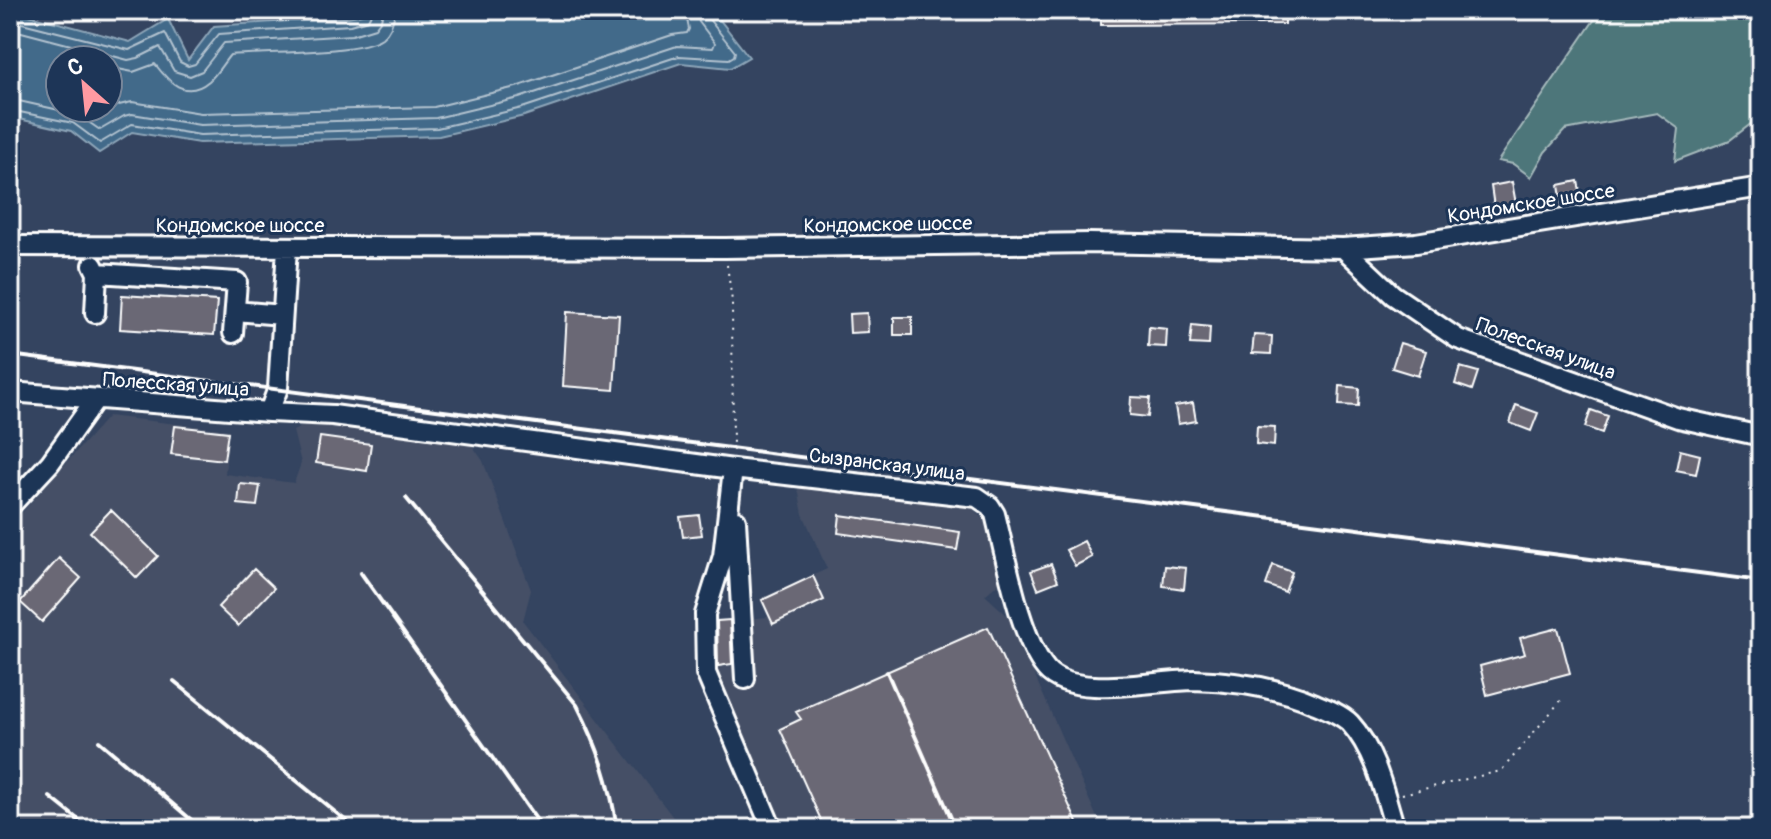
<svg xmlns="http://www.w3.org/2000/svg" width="1771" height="839" font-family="Pangolin,sans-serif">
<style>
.built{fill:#444f66}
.green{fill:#4e767a;stroke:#a6babc;stroke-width:2}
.water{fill:#426a8a;stroke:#8ea6b9;stroke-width:2;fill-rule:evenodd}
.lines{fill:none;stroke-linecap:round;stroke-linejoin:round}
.shore{stroke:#b3c3d0;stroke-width:2}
.building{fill:#6b6875;stroke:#fff;stroke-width:2}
.minor-casing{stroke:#fff;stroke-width:24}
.path{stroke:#fff;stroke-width:2;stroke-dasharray:2 6;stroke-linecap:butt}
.minor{stroke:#1d3557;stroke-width:18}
.rail{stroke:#fff;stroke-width:4}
.labels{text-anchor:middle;stroke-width:6;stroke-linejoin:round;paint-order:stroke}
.street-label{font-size:20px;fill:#fff;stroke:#1d3557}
</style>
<rect width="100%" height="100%" fill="#344460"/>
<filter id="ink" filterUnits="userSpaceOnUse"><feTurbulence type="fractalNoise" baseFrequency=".0125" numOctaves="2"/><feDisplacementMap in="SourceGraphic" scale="16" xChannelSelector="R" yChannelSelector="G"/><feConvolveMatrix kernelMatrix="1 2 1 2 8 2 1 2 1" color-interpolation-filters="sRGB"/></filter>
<g filter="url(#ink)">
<path class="built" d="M108,416L229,430L225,474L294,483L301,463L293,431L315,420L460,438L472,445L483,461L531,590L523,621L682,829H10V526Z
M797,484L968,504L989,525L1000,582L985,595L1009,617L1102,829H784L713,667L709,622L768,617L760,599L827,569L803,514Z"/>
<path class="green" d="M1601,10H1736L1746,19L1753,10H1761V116L1730,140L1675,161L1679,129L1657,113L1565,130L1545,152L1531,177L1513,164L1498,161Z"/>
<path class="water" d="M10,10L130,42L168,19L188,60L214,26L348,17L381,10H712L749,57L730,68L681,63L524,116L439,136L199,143L132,132L99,153L71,131L10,117ZM60,60H108V108H60Z"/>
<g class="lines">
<path class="shore" d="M11,10L13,18L22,23L129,50L165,33L180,62L188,66L195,64L219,34L350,25L368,20L373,10
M10,29L128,60L138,58L160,47L174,71L190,76L202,71L224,43L352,35L375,28L381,20L383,10
M108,67L133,72L155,64C168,81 185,101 209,81C218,73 223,63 230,55C262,52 359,54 382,38C391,31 394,21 395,10
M10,99L77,114L100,130L124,116L132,114L200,125L436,118L519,98L677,46L713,48L715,43L699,22L697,10
M90,108L101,116L119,105L132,102L201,113L434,107L516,87L672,35L687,33L689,29L685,10
M10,110L73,123L100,143L132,124L200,135L437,128L522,108L679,56L729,59L734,56L735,52L708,18L707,10"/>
</g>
<path class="building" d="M1101,10H1285V24L1101,25Z
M1578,181L1582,202L1562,205L1559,185Z
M1512,182L1516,204L1494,207L1491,186Z
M122,295L217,301L214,335L120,329Z
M567,312L619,315L614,390L563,386Z
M867,313L868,332L850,333L849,314Z
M894,317H912V335H894Z
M1192,325L1210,327L1209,345L1190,344Z
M1149,327L1167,329L1166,347L1148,346Z
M1254,335L1272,336L1271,354L1252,353Z
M1400,343L1426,351L1418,376L1392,368Z
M1460,367L1478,372L1472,390L1455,384Z
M1340,386L1359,388L1358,406L1339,405Z
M1131,397L1150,398L1148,417L1130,415Z
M1193,403L1196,421L1178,424L1175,406Z
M1516,405L1538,413L1531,431L1510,423Z
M1591,410L1608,416L1602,433L1585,427Z
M175,426L228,432L224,460L171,454Z
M1257,426L1275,427L1274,446L1256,444Z
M320,437L371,444L367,471L316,463Z
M1680,450L1700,455L1696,474L1676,470Z
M240,484L260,486L257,506L238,504Z
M111,510L158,556L137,578L90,532Z
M699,515L702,535L683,537L680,517Z
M840,515L960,532L957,550L838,533Z
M1084,541L1092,557L1075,566L1066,550Z
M59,558L81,578L42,622L20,602Z
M1051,564L1058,581L1038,589L1031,571Z
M1273,565L1292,572L1285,592L1266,585Z
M1165,566L1186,568L1184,589L1163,586Z
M254,569L274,588L238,626L218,607Z
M813,576L824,600L773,624L762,600Z
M730,620L732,664L718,666L717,621Z
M988,627L1080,829H825L780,729L801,719L796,712Z
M1558,628L1570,673L1487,695L1480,666L1525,654L1520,638Z"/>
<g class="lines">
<defs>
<path id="minor" d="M10,246L725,248L1090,243L1343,248L1416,243L1761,187
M1343,248L1393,295L1458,339L1678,418L1761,436
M93,265L97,273L95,313
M97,273L237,282L233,333
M235,311L282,315
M10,392L269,412L278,388L287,248
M269,412L333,415L733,469L977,497L990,506L995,514C1006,557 1019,636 1046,669C1072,700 1157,680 1194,680C1234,681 1276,687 1313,703C1325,708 1341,714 1350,723C1375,750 1385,795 1395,829
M733,469L723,556L705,614L706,673L772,829
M10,506L50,463L95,400
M736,520L745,679"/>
</defs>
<use href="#minor" class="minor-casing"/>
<path class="path" d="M727,265L732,301L733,454
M1402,794L1501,771L1563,698"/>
<use href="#minor" class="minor"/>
<path class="rail" d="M10,355L1761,581
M406,498L577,705C599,748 610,782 617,829
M361,573L543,829
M887,672L956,829
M174,681L356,829
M99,741L202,829
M50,797L90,829"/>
</g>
</g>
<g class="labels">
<g class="street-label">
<text transform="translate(1531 203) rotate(-9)" y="7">Кондомское шоссе</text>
<text transform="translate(888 224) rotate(-1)" y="7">Кондомское шоссе</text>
<text x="240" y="232">Кондомское шоссе</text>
<text transform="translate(1546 348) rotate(20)" y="7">Полесская улица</text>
<text transform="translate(176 384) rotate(4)" y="7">Полесская улица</text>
<text transform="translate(887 464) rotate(7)" y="7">Сызранская улица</text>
</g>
</g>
<rect width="1771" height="839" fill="none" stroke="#1d3557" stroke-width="40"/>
<rect x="20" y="20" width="1731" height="799" fill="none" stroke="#fff" stroke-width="3" filter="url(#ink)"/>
<g transform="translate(84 84) rotate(333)"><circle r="38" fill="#1d3557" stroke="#77869a" stroke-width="2"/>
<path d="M0-6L14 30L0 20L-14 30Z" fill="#ff9aa2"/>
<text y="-12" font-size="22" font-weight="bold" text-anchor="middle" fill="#ffffff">С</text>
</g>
</svg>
